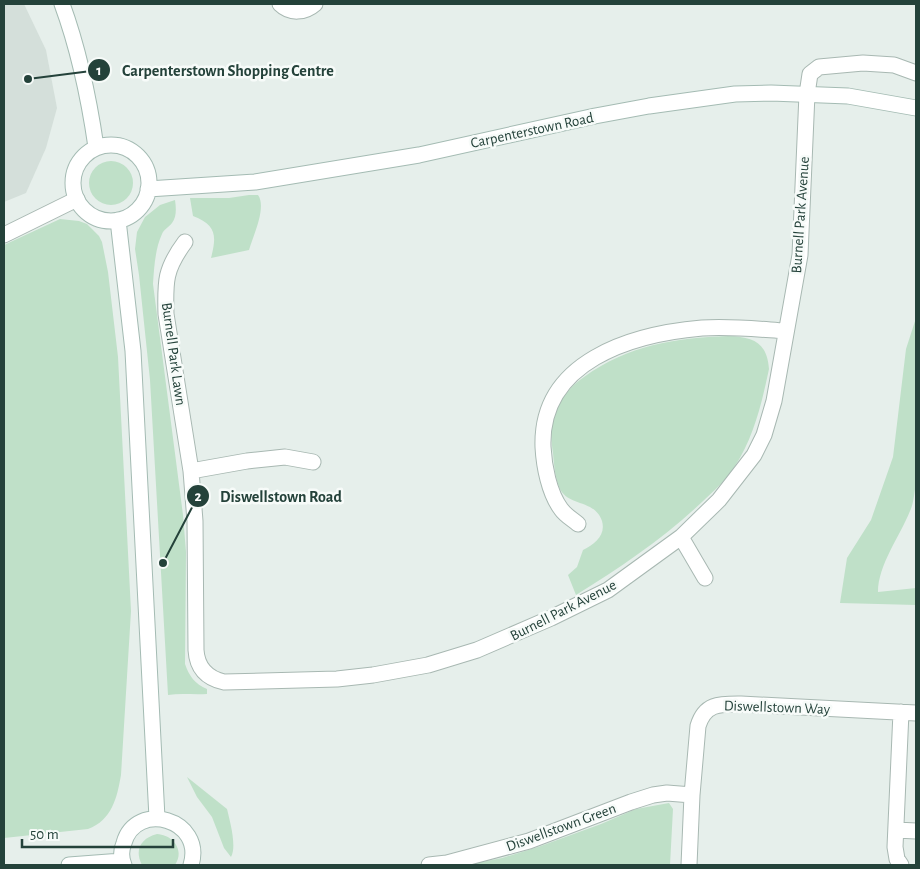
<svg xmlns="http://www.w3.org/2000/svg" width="920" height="869" font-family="'Alegreya Sans',sans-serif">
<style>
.built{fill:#d4dfda}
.green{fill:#bfe0c8}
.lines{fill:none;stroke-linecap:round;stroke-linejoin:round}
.street-casing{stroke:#a8b8b2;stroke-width:17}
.secondary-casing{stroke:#a4bbb3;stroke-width:17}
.street{stroke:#fff;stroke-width:15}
.secondary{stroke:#fff;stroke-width:15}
.labels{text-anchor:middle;stroke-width:5;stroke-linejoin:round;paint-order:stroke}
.street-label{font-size:15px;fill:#24423a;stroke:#f7fbf9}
.leader{fill:none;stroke:#24423a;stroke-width:2}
.callout-dot{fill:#24423a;stroke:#f7fbf9;stroke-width:2}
.mark-label{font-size:15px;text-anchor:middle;font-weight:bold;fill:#fff}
.callout-label{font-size:16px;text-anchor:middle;font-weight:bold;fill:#24423a;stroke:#f7fbf9;stroke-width:5;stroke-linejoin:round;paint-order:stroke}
</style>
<rect width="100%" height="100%" fill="#e6efeb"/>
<path class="built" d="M4,4H24L46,50L57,108L46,148L26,193L4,202Z"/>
<path class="green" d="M89 183a22 22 0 1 1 44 0a22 22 0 1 1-44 0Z
M249,195H258C267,207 253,236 249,250L211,258C217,235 216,225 193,216L190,198H229Z
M175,200C176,207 177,217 172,223C169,227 164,229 162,234C155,249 154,269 153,284L183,515L186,552L185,664C189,676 195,684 207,689V694C194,695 181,693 168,695L150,380L139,275L135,249L137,232L145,217L160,205Z
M60,219L79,221L87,224L99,236L102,242L108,272L118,357L131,611L121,775C117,798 112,820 88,829L4,838V245Z
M916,318V484C914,493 914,503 910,511C900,536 878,565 878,592L916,588V605L840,603L847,558L871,520L893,457L906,349Z
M728,336C753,337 767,342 769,369C762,402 754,437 735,466C727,479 714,491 702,502C664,538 621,567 576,595L568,575L577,567L583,550C595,544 606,535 602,521C595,499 567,507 559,487C555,477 554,464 553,453C551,442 551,430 553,419C557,402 570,386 584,377C628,345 675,338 728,336Z
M187,777L227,809C230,821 237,847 231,857L224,848L212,817L197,797Z
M669,803L673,809L670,865H466L502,858L538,847L601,824L636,809Z
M157,834C173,835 185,850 175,865H142C134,850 141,838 157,834Z"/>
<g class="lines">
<defs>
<path id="street" d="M280,4C290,14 305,13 315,4
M4,235L77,199
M185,242C165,269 165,281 166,314L191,471L195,521L196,650C197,667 206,678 224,682L337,679L373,675L428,665L477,650L551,618L608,590L681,537L719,500L754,455L764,435L774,401L800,255L807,94L810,74L819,67L863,63L894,65L916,73
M191,471L247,461L285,457L313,462
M578,524C572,519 565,515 561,509C549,493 544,466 543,447C540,361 632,334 702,328C730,326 757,329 785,331
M681,537L705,578
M901,712L895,847L897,859L901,865
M896,830L916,831
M429,865L447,863L529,841L631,802L653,795L667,793L692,795
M689,865L692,795L698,726C705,703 720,704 741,704L916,713"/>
<path id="secondary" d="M62,4C79,50 89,99 96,147
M73 183a38 38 0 1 1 76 0a38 38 0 1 1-76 0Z
M148,189L255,182L419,155L595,116L649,106L735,94L771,93L848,96L916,108
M118,220L133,351L157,818
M69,865L122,861
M124,865C121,858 121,850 124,843C136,800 205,819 191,865"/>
</defs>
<use href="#street" class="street-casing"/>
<use href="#secondary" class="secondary-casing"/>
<use href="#street" class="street"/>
<use href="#secondary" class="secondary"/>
</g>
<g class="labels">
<g class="street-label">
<text transform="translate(532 130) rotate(-12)" y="5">Carpenterstown Road</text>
<text transform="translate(800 215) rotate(-86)" y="5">Burnell Park Avenue</text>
<text transform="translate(174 354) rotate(82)" y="5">Burnell Park Lawn</text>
<text transform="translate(563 610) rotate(-27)" y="5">Burnell Park Avenue</text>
<text transform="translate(777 707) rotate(2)" y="5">Diswellstown Way</text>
<text transform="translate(561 827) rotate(-20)" y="5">Diswellstown Green</text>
</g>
</g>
<path class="leader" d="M28 79L99 70M163 563L198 496"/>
<g class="callout-dot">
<circle cx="28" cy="79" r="5"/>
<circle cx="163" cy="563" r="5"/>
<circle cx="99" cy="70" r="12"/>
<circle cx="198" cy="496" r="12"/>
</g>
<g class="mark-label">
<text x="99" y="75">1</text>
<text x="198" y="501">2</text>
</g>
<g class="callout-label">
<text x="228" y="76">Carpenterstown Shopping Centre</text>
<text x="281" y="502">Diswellstown Road</text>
</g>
<rect width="920" height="869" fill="none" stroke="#24423a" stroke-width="10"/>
<path d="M22 839v8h151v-8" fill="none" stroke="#24423a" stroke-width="2.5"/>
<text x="30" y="839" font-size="15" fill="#24423a" stroke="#f7fbf9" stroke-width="4" paint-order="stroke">50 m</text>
</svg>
